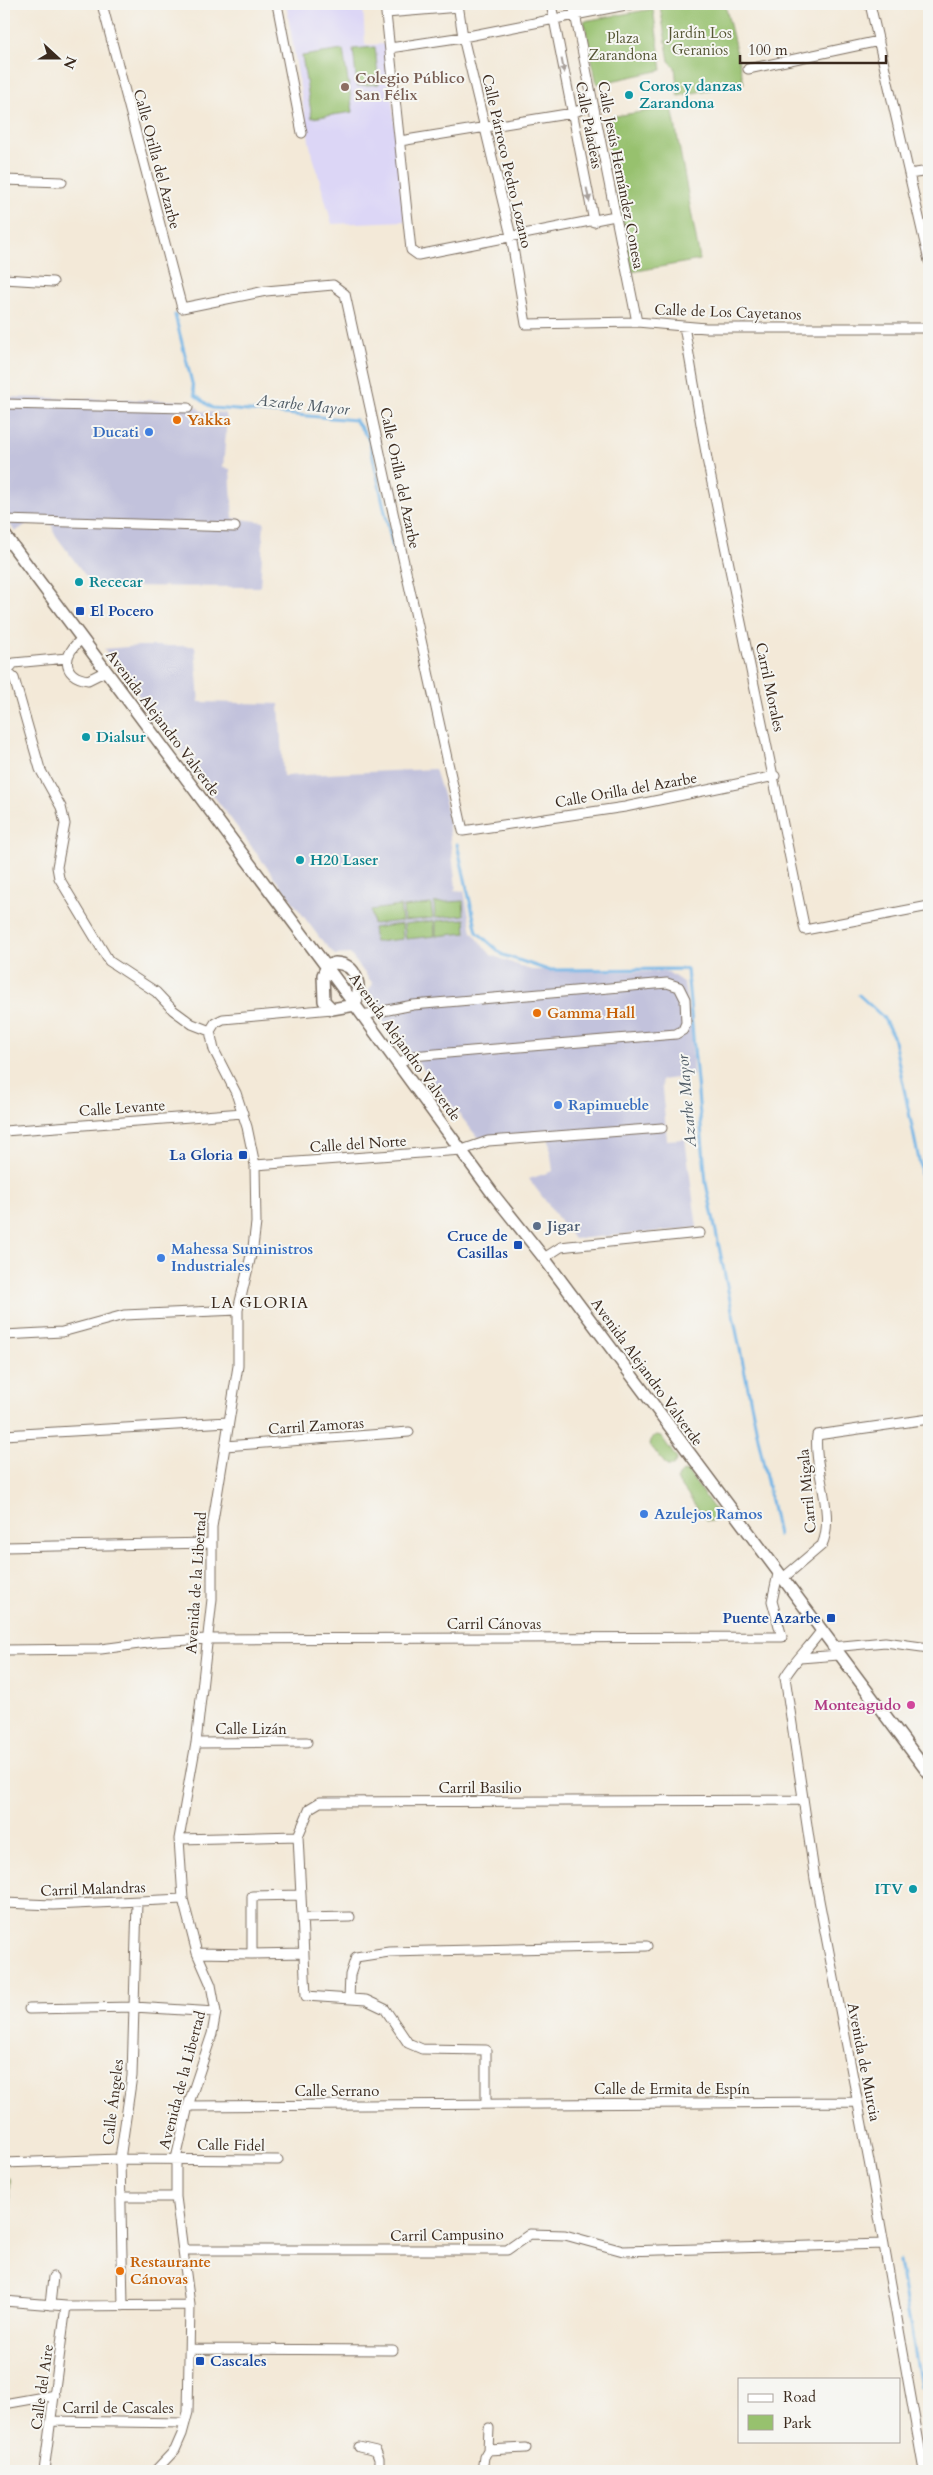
<svg xmlns="http://www.w3.org/2000/svg" width="933" height="2475" font-family="Cardo,serif">
<style>
.built{fill:#dcd6f6}
.industrial{fill:#c2c2dc}
.green{fill:#97c16e;stroke:#697646}
.lines{fill:none;stroke-linecap:round;stroke-linejoin:round}
.stream{stroke:#70b4e6;stroke-width:3}
.minor-casing{stroke:#7b6d5f;stroke-width:11}
.major-casing{stroke:#7b6d5f;stroke-width:14}
.minor{stroke:#fff;stroke-width:9}
.major{stroke:#fff;stroke-width:11}
.oneway{fill:#a79f9a}
.education-dot{fill:#8d6e63;stroke:#f6f6f2;stroke-width:2}
.culture-dot{fill:#0f9aa8;stroke:#f6f6f2;stroke-width:2}
.food-dot{fill:#e8710a;stroke:#f6f6f2;stroke-width:2}
.shop-dot{fill:#3f7fe0;stroke:#f6f6f2;stroke-width:2}
.transit-dot{fill:#1a4fb4;stroke:#f6f6f2;stroke-width:2}
.service-dot{fill:#5c6f8a;stroke:#f6f6f2;stroke-width:2}
.hotel-dot{fill:#d1479c;stroke:#f6f6f2;stroke-width:2}
.labels{text-anchor:middle;stroke-width:4;stroke-linejoin:round;paint-order:stroke}
.park-label{font-size:15px;fill:#575736;stroke:#f6f6f2}
.education-label{font-size:15px;font-weight:bold;fill:#785e54;stroke:#f6f6f2;text-anchor:start}
.culture-label{font-size:15px;font-weight:bold;fill:#0d838f;stroke:#f6f6f2;text-anchor:start}
.street-label{font-size:15px;fill:#3b2a1e;stroke:#f6f6f2}
.food-label{font-size:15px;font-weight:bold;fill:#c56008;stroke:#f6f6f2;text-anchor:start}
.shop-label{font-size:15px;font-weight:bold;fill:#366cbe;stroke:#f6f6f2;text-anchor:start}
.transit-label{font-size:15px;font-weight:bold;fill:#164399;stroke:#f6f6f2;text-anchor:end}
.service-label{font-size:15px;font-weight:bold;fill:#4e5e75;stroke:#f6f6f2;text-anchor:start}
.hotel-label{font-size:15px;font-weight:bold;fill:#b23c85;stroke:#f6f6f2;text-anchor:end}
.water-label{font-size:16px;font-style:italic;fill:#4e5a64;stroke:#f6f6f2}
.neighbourhood-label{font-size:16px;letter-spacing:1px;fill:#3b2a1e;stroke:#f6f6f2}
</style>
<rect width="100%" height="100%" fill="#f6f6f2"/>
<filter id="ink" filterUnits="userSpaceOnUse"><feTurbulence type="fractalNoise" baseFrequency=".02" numOctaves="2"/><feDisplacementMap in="SourceGraphic" scale="10" xChannelSelector="R" yChannelSelector="G"/><feConvolveMatrix kernelMatrix="1 2 1 2 8 2 1 2 1" color-interpolation-filters="sRGB"/></filter>
<filter id="wash" filterUnits="userSpaceOnUse"><feTurbulence type="fractalNoise" baseFrequency=".0096" numOctaves="4" result="noise"/><feDisplacementMap in="SourceGraphic" scale="20" xChannelSelector="R" yChannelSelector="G"/><feGaussianBlur stdDeviation="1.12" result="paint"/><feColorMatrix in="noise" values="0 0 0 0 0 0 0 0 0 0 0 0 0 0 0 0 0 1.4 0 .05"/><feComposite in="paint" operator="in"/></filter>
<g filter="url(#wash)">
<rect width="100%" height="100%" fill="#f3e9d8"/>
<path class="built" d="M286,4H363L365,45L386,44L405,221L332,224L310,146Z"/>
<path class="industrial" d="M4,397L190,401L201,411L224,413L227,418L223,468L230,469L233,518L264,522L260,587L93,586L54,533L52,525L28,523L15,532L4,515V484L9,479L4,472Z
M139,646H195L199,702L279,704L283,776L435,769L446,805L456,887L454,890L464,891L472,932L491,955L531,970L668,972L684,983L692,1039L693,1076L661,1080L667,1140L685,1139L697,1228L574,1239L529,1179L553,1171L548,1132L478,1138L410,1052L403,1050L370,1005L367,992L373,984L350,954L335,955L319,937L104,649Z"/>
<path class="green" d="M674,4H725L744,83L678,96L675,67L669,61L660,6Z
M653,9L662,70L597,84L584,21Z
M375,47L379,84L357,86L353,49Z
M343,50L353,112L312,118L302,56Z
M672,107L700,260L631,272L603,118Z
M463,901L464,915L435,918L434,903Z
M431,904L433,918L404,921L403,907Z
M400,906L402,921L373,924L371,910Z
M465,919L466,933L436,936V921Z
M434,921L435,936L406,939L404,924Z
M402,924L403,939L375,942L373,928Z
M657,1435L661,1436L677,1459L673,1466H667L650,1445L652,1437Z
M684,1471L688,1472L717,1513L713,1521L706,1520L676,1479Z
M4,2178H9L11,2235H4Z"/>
<g class="lines">
<path class="stream" d="M175,315L195,395L212,408L355,420L369,439L394,553
M457,844L477,932L503,955L548,970L687,969L706,1183L778,1535
M859,995L883,1017L893,1036L920,1165L929,1254
M899,2261L921,2387"/>
</g>
</g>
<g filter="url(#ink)">
<g class="lines">
<defs>
<path id="minor" d="M102,4L182,308L266,291L333,285L345,294L463,831L625,807L775,776
M277,4L302,133
M385,4L411,250L418,255L615,216
M458,4L463,37L511,236L526,324L637,322L706,328H929
M551,4L594,222
M573,4L637,322
M870,4L929,261
M386,13L459,7
M390,48L463,37L631,4
M748,69L879,41
M400,141L573,113L593,104
M909,174L929,171
M4,180L62,182
M4,279L53,282
M684,326L707,459L805,930L929,906
M4,404L188,408
M4,520L235,527
M82,639C63,653 60,676 88,680L106,671
M4,669L14,678L40,769L61,807L65,824L57,867L59,878L109,961L156,992L173,1010L192,1024L210,1031
M7,671L14,663L67,658
M363,1015L413,1005L667,983L679,987L685,999L686,1023L683,1030L676,1034L412,1056L398,1063
M210,1031L215,1023L223,1019L332,1009
M4,1131L243,1113
M255,1165L462,1150L488,1141L662,1128
M544,1258L561,1247L569,1246L700,1233
M4,1335L62,1332L124,1315L238,1310
M4,1435L228,1422
M225,1446L409,1432
M4,1547L211,1543
M782,1579L822,1545C836,1513 813,1469 817,1435L929,1419
M821,1631C809,1648 795,1660 785,1677L815,1879L872,2177L924,2471
M832,1647L885,1642L929,1648
M4,1650L101,1649L155,1642L207,1639L782,1637L772,1601L778,1574
M800,1658L839,1655
M196,1743L307,1742
M298,1836L306,1996L366,2000L385,2009L408,2043L422,2049L486,2050V2103
M179,1839L298,1836L310,1808L320,1802L803,1800
M4,1903L53,1905L183,1899
M302,1918L350,1917
M197,1953L252,1954V1896L301,1895
M252,1954L304,1953
M349,1999L350,1975L356,1957L389,1952L647,1946
M29,2009L134,2007L216,2012
M188,2106L858,2102
M4,2163L120,2159L278,2160
M121,2197H176
M184,2250H507L530,2234L565,2235L623,2251L884,2244
M4,2301L66,2306L190,2305
M50,2305L53,2277
M123,2306L120,2159L132,2076L137,1902
M190,2349L393,2350
M4,2404L55,2395
M51,2421L185,2423
M359,2447L376,2451L379,2459V2471
M488,2450L526,2448
M44,2471L66,2306
M155,2471L175,2450L182,2434L188,2412L190,2305L176,2197V2159L188,2106L212,2034L216,2012L211,1985L197,1953L183,1899L179,1839L196,1743L212,1599V1527L238,1366V1310L253,1247L256,1223L255,1165L247,1127L236,1093L214,1050L210,1031
M482,2471L484,2457L488,2450L489,2428"/>
<path id="major" d="M4,534L355,1005L493,1194L544,1258L929,1774
M335,963C358,964 362,987 355,1005L332,1009L324,1001L323,975L327,966Z"/>
</defs>
<use href="#minor" class="minor-casing"/>
<use href="#major" class="major-casing"/>
<use href="#minor" class="minor"/>
<use href="#major" class="major"/>
</g>
<defs><path id="oneway-solid" d="M-6-.8H1V-3.2L6.5 0L1 3.2V.8H-6Z" transform="scale(1.25)"/></defs>
<g class="oneway">
<use href="#oneway-solid" transform="translate(563 66) rotate(79)"/>
<use href="#oneway-solid" transform="translate(588 195) rotate(79)"/>
</g>
</g>
<circle class="education-dot" cx="345" cy="87" r="5"/>
<g class="culture-dot">
<circle cx="629" cy="95" r="5"/>
<circle cx="79" cy="582" r="5"/>
<circle cx="86" cy="737" r="5"/>
<circle cx="300" cy="860" r="5"/>
<circle cx="913" cy="1889" r="5"/>
</g>
<g class="food-dot">
<circle cx="177" cy="420" r="5"/>
<circle cx="537" cy="1013" r="5"/>
<circle cx="120" cy="2271" r="5"/>
</g>
<g class="shop-dot">
<circle cx="149" cy="432" r="5"/>
<circle cx="558" cy="1105" r="5"/>
<circle cx="161" cy="1258" r="5"/>
<circle cx="644" cy="1514" r="5"/>
</g>
<g class="transit-dot">
<rect x="75" y="606" width="10" height="10" rx="2.5"/>
<rect x="238" y="1150" width="10" height="10" rx="2.5"/>
<rect x="513" y="1240" width="10" height="10" rx="2.5"/>
<rect x="826" y="1613" width="10" height="10" rx="2.5"/>
<rect x="195" y="2356" width="10" height="10" rx="2.5"/>
</g>
<circle class="service-dot" cx="537" cy="1226" r="5"/>
<circle class="hotel-dot" cx="911" cy="1705" r="5"/>
<g class="labels">
<g class="park-label">
<text x="700" y="38">Jardín Los<tspan x="700" dy="17">Geranios</tspan></text>
<text x="623" y="43">Plaza<tspan x="623" dy="17">Zarandona</tspan></text>
</g>
<g class="education-label">
<text x="355" y="83">Colegio Público<tspan x="355" dy="17">San Félix</tspan></text>
</g>
<g class="culture-label">
<text x="639" y="91">Coros y danzas<tspan x="639" dy="17">Zarandona</tspan></text>
<text x="89" y="587">Rececar</text>
<text x="96" y="742">Dialsur</text>
<text x="310" y="865">H20 Laser</text>
<text x="903" y="1894" text-anchor="end">ITV</text>
</g>
<g class="street-label">
<text transform="translate(589 125) rotate(79)" y="5">Calle Paladeas</text>
<text transform="translate(157 159) rotate(75)" y="5">Calle Orilla del Azarbe</text>
<text transform="translate(507 161) rotate(77)" y="5">Calle Párroco Pedro Lozano</text>
<text transform="translate(621 175) rotate(79)" y="5">Calle Jesús Hernández Conesa</text>
<text transform="translate(728 312) rotate(2)" y="5">Calle de Los Cayetanos</text>
<text transform="translate(400 478) rotate(78)" y="5">Calle Orilla del Azarbe</text>
<text transform="translate(770 687) rotate(78)" y="5">Carril Morales</text>
<text transform="translate(163 723) rotate(53)" y="5">Avenida Alejandro Valverde</text>
<text transform="translate(626 790) rotate(-10)" y="5">Calle Orilla del Azarbe</text>
<text transform="translate(405 1047) rotate(54)" y="5">Avenida Alejandro Valverde</text>
<text transform="translate(122 1108) rotate(-4)" y="5">Calle Levante</text>
<text transform="translate(358 1144) rotate(-4)" y="5">Calle del Norte</text>
<text transform="translate(647 1372) rotate(54)" y="5">Avenida Alejandro Valverde</text>
<text transform="translate(316 1426) rotate(-4)" y="5">Carril Zamoras</text>
<text transform="translate(807 1491) rotate(-95)" y="5">Carril Migala</text>
<text transform="translate(196 1583) rotate(-86)" y="5">Avenida de la Libertad</text>
<text x="494" y="1629">Carril Cánovas</text>
<text x="251" y="1734">Calle Lizán</text>
<text x="480" y="1793">Carril Basilio</text>
<text transform="translate(93 1889) rotate(-2)" y="5">Carril Malandras</text>
<text transform="translate(864 2062) rotate(79)" y="5">Avenida de Murcia</text>
<text transform="translate(182 2080) rotate(-75)" y="5">Avenida de la Libertad</text>
<text x="672" y="2094">Calle de Ermita de Espín</text>
<text x="337" y="2096">Calle Serrano</text>
<text transform="translate(113 2102) rotate(-83)" y="5">Calle Ángeles</text>
<text transform="translate(231 2145) rotate(1)" y="5">Calle Fidel</text>
<text transform="translate(447 2235) rotate(-1)" y="5">Carril Campusino</text>
<text transform="translate(42 2387) rotate(-82)" y="5">Calle del Aire</text>
<text x="118" y="2413">Carril de Cascales</text>
</g>
<g class="food-label">
<text x="187" y="425">Yakka</text>
<text x="547" y="1018">Gamma Hall</text>
<text x="130" y="2267">Restaurante<tspan x="130" dy="17">Cánovas</tspan></text>
</g>
<g class="shop-label">
<text x="139" y="437" text-anchor="end">Ducati</text>
<text x="568" y="1110">Rapimueble</text>
<text x="171" y="1254">Mahessa Suministros<tspan x="171" dy="17">Industriales</tspan></text>
<text x="654" y="1519">Azulejos Ramos</text>
</g>
<g class="transit-label">
<text x="90" y="616" text-anchor="start">El Pocero</text>
<text x="233" y="1160">La Gloria</text>
<text x="508" y="1241">Cruce de<tspan x="508" dy="17">Casillas</tspan></text>
<text x="821" y="1623">Puente Azarbe</text>
<text x="210" y="2366" text-anchor="start">Cascales</text>
</g>
<g class="service-label">
<text x="547" y="1231">Jigar</text>
</g>
<g class="hotel-label">
<text x="901" y="1710">Monteagudo</text>
</g>
<g class="water-label">
<text transform="translate(303 404) rotate(6)" y="6">Azarbe Mayor</text>
<text transform="translate(686 1101) rotate(-95)" y="6">Azarbe Mayor</text>
</g>
<g class="neighbourhood-label">
<text x="260" y="1308">LA GLORIA</text>
</g>
</g>
<rect width="933" height="2475" fill="none" stroke="#f6f6f2" stroke-width="20"/>
<rect x="738" y="2378" width="162" height="65" fill="#f6f6f2" stroke="#aba49d"/>
<rect x="748" y="2394" width="25" height="8" fill="#ffffff" stroke="#aba49d"/>
<text x="783" y="2402" font-size="15" fill="#3b2a1e">Road</text>
<rect x="748" y="2415" width="25" height="15" fill="#97c16e" stroke="#aba49d"/>
<text x="783" y="2428" font-size="15" fill="#3b2a1e">Park</text>
<g transform="translate(58 58) rotate(111)" stroke="#f6f6f2" stroke-width="4" paint-order="stroke">
<path d="M0-4L9 19L0 12L-9 19Z" fill="#3b2a1e"/>
<text y="-8" font-size="14" font-weight="bold" text-anchor="middle" fill="#3b2a1e">N</text>
</g>
<path d="M740 55v8h146v-8" fill="none" stroke="#3b2a1e" stroke-width="2.5"/>
<text x="748" y="55" font-size="15" fill="#3b2a1e" stroke="#f6f6f2" stroke-width="4" paint-order="stroke">100 m</text>
</svg>
